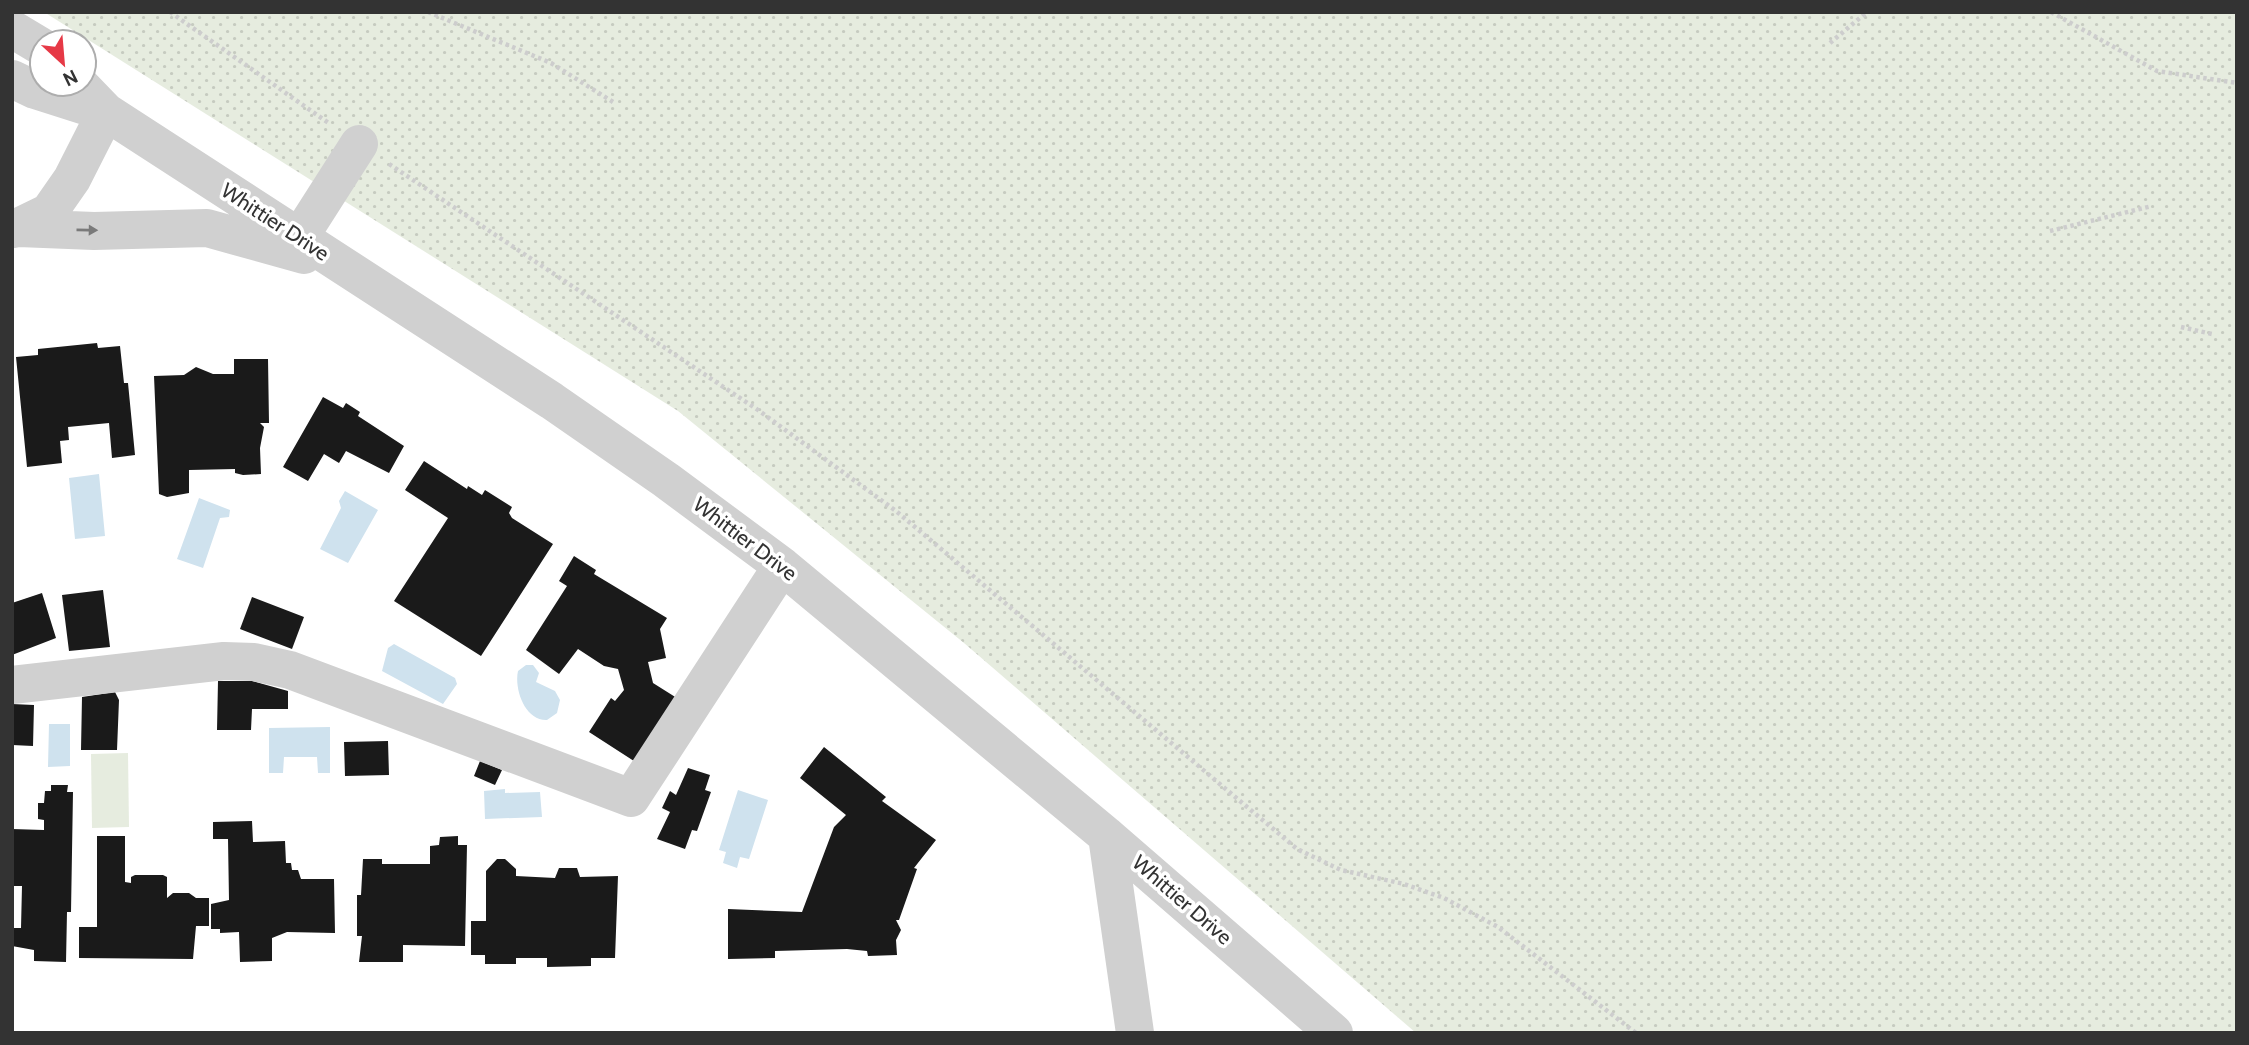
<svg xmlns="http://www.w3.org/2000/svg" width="2249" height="1045" font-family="Cabin,sans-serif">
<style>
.grass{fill:url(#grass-dots)}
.pitch{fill:#e6ecdf}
.water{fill:#cfe2ee}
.building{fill:#1a1a1a}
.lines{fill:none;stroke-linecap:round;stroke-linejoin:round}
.path{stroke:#cdcdcd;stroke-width:4.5;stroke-dasharray:3.5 3.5;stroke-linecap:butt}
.minor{stroke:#d0d0d0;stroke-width:38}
.oneway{fill:#7a7a7a}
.labels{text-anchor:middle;stroke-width:7;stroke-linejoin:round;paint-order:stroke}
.street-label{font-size:21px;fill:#333;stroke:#fff}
</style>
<defs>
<pattern id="grass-dots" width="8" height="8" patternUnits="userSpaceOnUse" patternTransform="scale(1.75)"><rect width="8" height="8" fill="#e6ecdf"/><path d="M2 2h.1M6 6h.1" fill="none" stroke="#c6cbc0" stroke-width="1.8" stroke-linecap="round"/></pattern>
</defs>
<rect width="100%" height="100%" fill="#fff"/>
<path class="grass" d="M44,12H2237V1033H1416L964,643L678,411Z"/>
<path class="pitch" d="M128,753L129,827L92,828L91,754Z"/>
<path class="water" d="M99,474L105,536L75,539L69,478Z
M345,491L378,510L348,563L320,549L341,508L339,501Z
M199,498L230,510L229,517L220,518L203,568L177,559Z
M394,644L455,678L457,684L443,704L382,671L388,648Z
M526,665H533L539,673L536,682L555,691L560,700L557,713L547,720C525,721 514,689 518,671Z
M49,724H70V766L48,767Z
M330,727V773H318L317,757H284L283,773H269V728Z
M505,789V793L540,792L542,817L485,819L484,791Z
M738,790L768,800L749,859L740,857L737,868L723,863L726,852L719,850Z"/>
<path class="building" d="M97,343L98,348L120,346L124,383H128L135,455L112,458L109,423L68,427L69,440L60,441L62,463L27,467L16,357L38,355V349Z
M234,359H268L269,423H260L264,427L260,448L261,474L243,475L235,473V469L189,470V493L167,497L159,494L154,376L184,375L196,367L213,374H234Z
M323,397L343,408L346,403L360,412L358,416L404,446L389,473L346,451L339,463L324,454L308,481L283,467Z
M424,461L467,489L468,486L482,495L485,490L512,507L509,513L512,518L553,544L481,656L394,601L448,518L405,490Z
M574,556L596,570L594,574L667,618L660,629L666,658L648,662L653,683L680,700L637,763L589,732L611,698L615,701L624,690L618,669L604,666L578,649L559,674L526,650L567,586L559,581Z
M103,590L110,647L69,651L62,595Z
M42,593L56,638L12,655V603Z
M252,597L304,617L292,649L240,629Z
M218,681H252L288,691V709H252L251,730H217Z
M115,692L119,700L117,750H81L82,697Z
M12,704L34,705L33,746L12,745Z
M388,741L389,775L345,776L344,742Z
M824,747L886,797L882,801L936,840L914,868L917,869L899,920H896L901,930L896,940L897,955L868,956L867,951L847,949L775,951V958L728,959V909L802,912L834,827L846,815L800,778Z
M480,761L502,770L495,785L474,776Z
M688,768L710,775L705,790L711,792L697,831L692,830L685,849L657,839L670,812L662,808L670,791L676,795Z
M51,785H68L67,792H73L71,912H67L66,962L34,961V950L12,946V928H21L22,886H12V829L44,830V820L38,819V803H44L45,791H51Z
M252,821L253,842L285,841L286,863H291L292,870H298L301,879H334L335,933L287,932L272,938V961L240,962L239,932L220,933V929H211V904L229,900L228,839H213V822Z
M97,836H125V882L131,883V877L135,875H163L167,877V898L173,893H189L196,898H209V926H196L193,959L79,958V927H97Z
M458,836V845H467L465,946L403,945V962H359L362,936H357V895H361L363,859H382V864H430V846L439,845L440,837Z
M497,859H505L516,869V876L555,878L559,868H577L580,877L618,876L615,958H591V966L547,967V958H516V964H485V955H471V921H486V871Z"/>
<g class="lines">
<path class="path" d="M170,12L330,124
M428,12L551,63L613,102
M2051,12L2157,71L2237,83
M1830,43L1867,12
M389,164L758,410L896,511L1297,849L1341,870L1404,884L1444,898L1498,927L1636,1033
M2050,231L2152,206
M2181,327L2212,334"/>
<path class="minor" d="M12,29L42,47
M12,79L35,90L104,112
M79,84L106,112L552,401L666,480L782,566L1107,836L1334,1033
M19,228L94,231L207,228L304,255
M14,229L49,212L72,179L106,112
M299,238L359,144
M12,685L224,661L254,662L290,670L631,798L782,566
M1107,836L1135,1033"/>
</g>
<defs><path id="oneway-solid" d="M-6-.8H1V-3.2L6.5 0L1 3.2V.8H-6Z" transform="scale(1.75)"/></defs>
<use class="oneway" href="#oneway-solid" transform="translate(87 230) rotate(1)"/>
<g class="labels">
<g class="street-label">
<text transform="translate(275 222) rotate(33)" y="7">Whittier Drive</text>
<text transform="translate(745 539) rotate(37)" y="7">Whittier Drive</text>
<text transform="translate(1182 900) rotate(41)" y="7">Whittier Drive</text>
</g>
</g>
<rect width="2249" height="1045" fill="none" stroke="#333333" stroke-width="28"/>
<g transform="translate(63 63) rotate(154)"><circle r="33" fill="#ffffff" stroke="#adadad" stroke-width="2"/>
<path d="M0-5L12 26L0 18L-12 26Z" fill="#e63946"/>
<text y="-10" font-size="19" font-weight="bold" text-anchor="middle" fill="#333333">N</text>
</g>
</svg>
